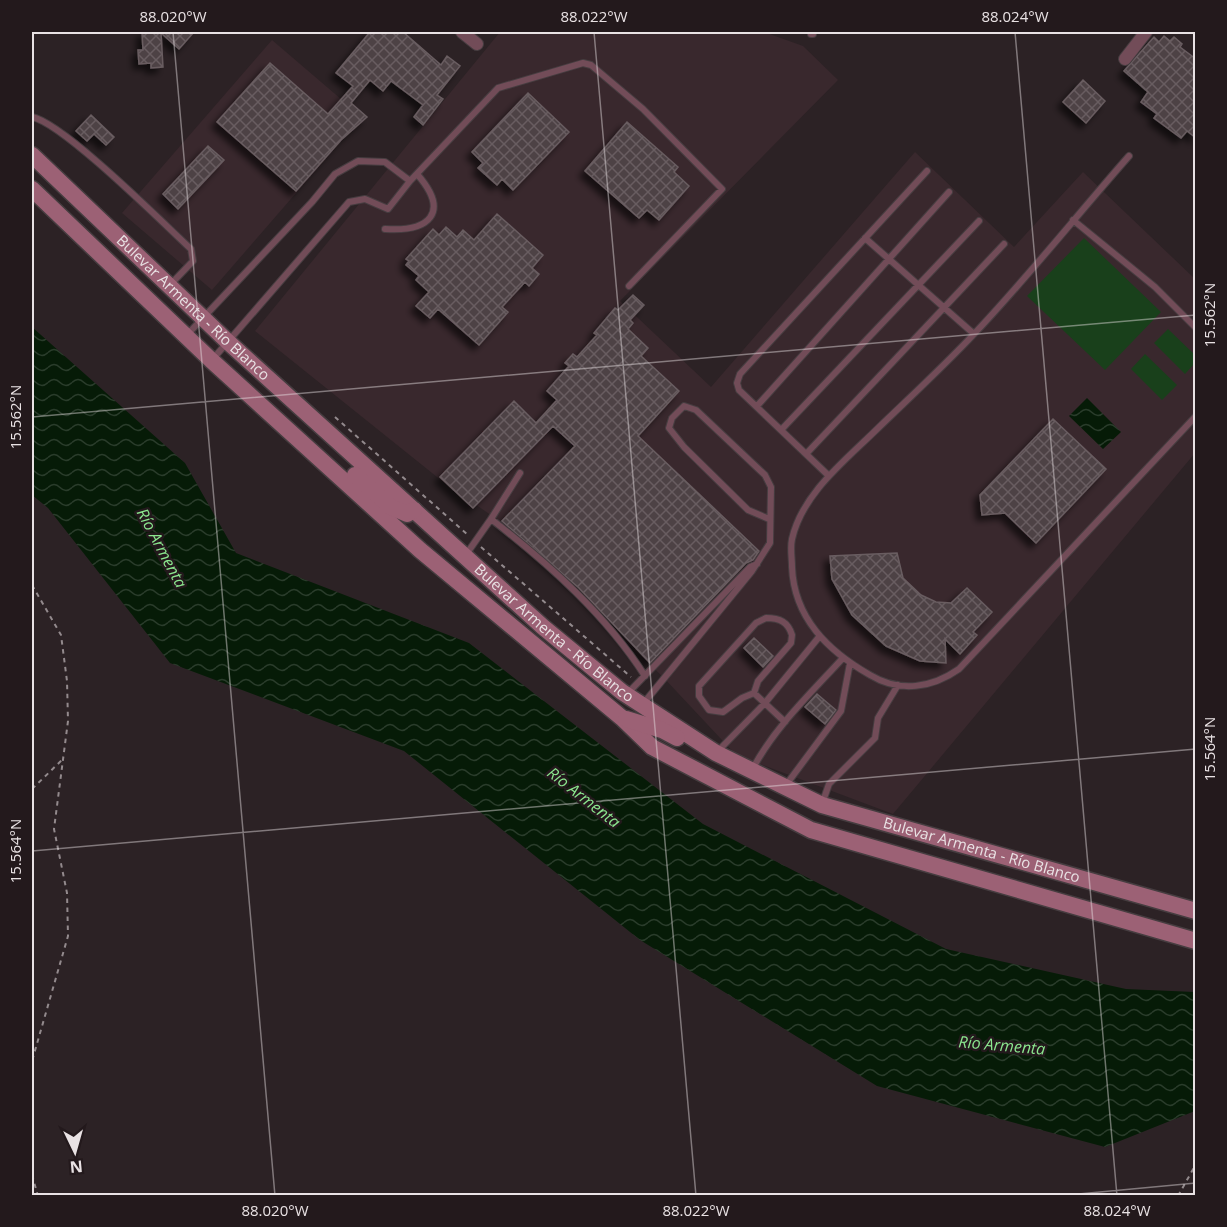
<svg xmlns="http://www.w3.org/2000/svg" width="1227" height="1227" font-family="'Open Sans',sans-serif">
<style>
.built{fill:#39282d}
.pitch{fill:#19401b}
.water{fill:url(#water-waves)}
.building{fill:url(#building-cross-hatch);stroke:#695d61;stroke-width:1.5;filter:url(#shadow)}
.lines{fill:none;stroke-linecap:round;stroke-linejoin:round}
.service-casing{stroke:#463d40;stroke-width:8}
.minor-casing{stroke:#463d40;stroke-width:14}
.secondary-casing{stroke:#463d40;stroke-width:19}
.path{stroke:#938a8d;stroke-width:2;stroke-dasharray:4.5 4.5;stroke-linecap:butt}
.service{stroke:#724c58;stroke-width:6}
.minor{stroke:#724c58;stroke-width:12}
.secondary{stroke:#9c6175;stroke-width:16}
.ticks{fill:none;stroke:#e9e2e4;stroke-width:1.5;stroke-opacity:0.45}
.labels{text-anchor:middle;stroke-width:5;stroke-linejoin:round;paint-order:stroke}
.street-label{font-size:15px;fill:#e9e2e4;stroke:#23191c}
.water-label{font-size:16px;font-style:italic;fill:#8be68e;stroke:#23191c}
.neatline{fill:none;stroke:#e9e2e4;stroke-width:2}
.ticks-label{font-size:15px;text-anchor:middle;fill:#e9e2e4}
</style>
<defs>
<pattern id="water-waves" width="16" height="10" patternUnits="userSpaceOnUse" patternTransform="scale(1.5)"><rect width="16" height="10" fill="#061b07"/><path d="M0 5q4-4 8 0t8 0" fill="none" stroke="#2a3c2b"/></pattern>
<pattern id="building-cross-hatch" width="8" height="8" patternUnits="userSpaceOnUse" patternTransform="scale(1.5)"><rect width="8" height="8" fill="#4d4245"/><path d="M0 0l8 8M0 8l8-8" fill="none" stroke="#675d60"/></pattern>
<filter id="shadow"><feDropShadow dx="-5.5" dy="5.5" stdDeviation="3" flood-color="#0009"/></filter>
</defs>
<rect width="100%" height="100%" fill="#2c2225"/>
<path class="built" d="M500,32H764L803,46L838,80L620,301L711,387L915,152L1014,247L1083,172L1195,279V453L893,814L736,755L663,677L501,522L447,485L255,331Z
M272,40L362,117L212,290L122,213Z"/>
<path class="pitch" d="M1084,238L1161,312L1105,370L1027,296Z
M1168,329L1195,355V363L1185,374L1154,343Z
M1145,354L1177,385L1162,400L1131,369Z"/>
<path class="water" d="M32,327L185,463L236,553L469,643L703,824L946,949L1126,989L1195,992V1111L1105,1147L877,1086L640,940L404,751L170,663L48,508L32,495Z
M1087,398L1121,432L1103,449L1069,416Z"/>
<path class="building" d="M142,32H194L179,49L161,33L163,67L151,68V63L139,64L138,50H143Z
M370,32H403L441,65L447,56L460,66L437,95L443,99L423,125L414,117L423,105L391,81L383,91L370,80L351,103L367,117L341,140L296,191L217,122L270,63L328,114L353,86L336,73Z
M1164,36L1170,41L1174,37L1182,44L1180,47L1196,59V138L1187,131L1181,138L1154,118L1157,114L1141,102L1148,92L1124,71L1154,37L1159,42Z
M1083,80L1105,101L1086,123L1063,102Z
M528,93L569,132L513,190L502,179L497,185L478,168L483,163L472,152Z
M91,115L114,137L106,145L94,134L87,141L76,131Z
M627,122L678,167L674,172L689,186L659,220L647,210L639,218L585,171Z
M208,146L224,160L178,209L163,194Z
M497,214L543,255L532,268L539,274L529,286L525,282L502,307L508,312L479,345L438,309L430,318L416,306L429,292L416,280L419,276L406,265L409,261L406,259L433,229L439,235L446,227L457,237L463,230L474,240Z
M633,295L644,305L630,320L633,323L628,329L648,348L641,356L679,391L638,436L759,551L753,560L746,563L650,663L579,588L502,521L575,446L553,426L473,508L440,477L514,401L536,423L557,400L547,391L569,366L565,363L573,354L577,357L597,335L594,333L615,308L618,310Z
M1053,419L1106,469L1036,543L1005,513L982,515L980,495Z
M897,553L903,578L921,595L936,602L951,603L967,588L992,612L973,632L977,635L960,654L945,639L946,663L920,661L886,646L852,615L832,579L830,556Z
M754,638L773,656L763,667L744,648Z
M817,694L836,710L825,724L805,707Z"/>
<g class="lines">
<defs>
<path id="service" d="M811,34H813
M32,117C63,123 162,222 191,249L193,261L170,285
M1129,156C1077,215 1028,277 974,334C942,368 907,400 873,433C842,463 802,495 792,539C790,548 792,558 792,567C794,618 828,651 870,675C900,693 932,688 959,669L1196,416
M1073,220L1155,287L1196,328
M385,229C429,232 451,213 417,174
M865,238L974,334
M186,336L312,202L335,174L358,161L385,162L410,181
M212,360L349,202L365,199L388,209L410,181L498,88L583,63L591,65L643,109L722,189L629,286
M757,406L949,192
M782,429L979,221
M807,453L1004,244
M829,476L739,390L737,383L740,374L927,171
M491,519L520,473
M465,556L491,519C549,564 606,615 645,676
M766,618C780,618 788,622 792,635L791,643L758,681L754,693L742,698L723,712L709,710L699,696V686L756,623Z
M754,693L785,722
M627,694L750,567L757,564
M643,704L752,571L770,543L771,487L765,475L696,410L684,406L672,418L669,428L684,447L748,510L769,519
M718,751L765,703L819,637
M752,770C774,728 810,694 842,659
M786,785L841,711L850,663
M822,804L829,784L875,738L878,718L898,685"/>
<path id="minor" d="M462,32L477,44
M1125,59L1146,32"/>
<g id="secondary">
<path id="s1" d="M32,155L227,341L543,627L622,692L716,753L822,805L1196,911"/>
<path d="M32,189L211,360L420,550L622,718L652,747L811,830L1196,941"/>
<path d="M355,475L391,507L407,514L414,510"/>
<path d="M626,719L662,730L677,738"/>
</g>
</defs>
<use href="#service" class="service-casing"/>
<use href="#minor" class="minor-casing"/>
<use href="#secondary" class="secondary-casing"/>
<path class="path" d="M335,417L468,535
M481,547L631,677
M32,585L61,635L67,681L68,721L54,829L67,893L68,936L32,1061
M32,789L64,758
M32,1175L38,1196
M1178,1196L1196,1164"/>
<use href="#service" class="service"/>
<use href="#minor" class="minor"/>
<use href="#secondary" class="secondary"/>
</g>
<path class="ticks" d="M173,32L275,1196M594,32L696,1196M1015,32L1117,1196M32,417L1196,315M32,851L1196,749M1057,1196L1196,1183"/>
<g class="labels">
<g class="street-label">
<text dy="5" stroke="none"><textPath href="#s1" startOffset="222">Bulevar Armenta - Río Blanco</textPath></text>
<text dy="5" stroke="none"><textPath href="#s1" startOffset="708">Bulevar Armenta - Río Blanco</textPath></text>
<text dy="5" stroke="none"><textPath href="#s1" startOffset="1194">Bulevar Armenta - Río Blanco</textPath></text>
</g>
<g class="water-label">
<text transform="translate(162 548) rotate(62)" y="6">Río Armenta</text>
<text transform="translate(584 797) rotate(38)" y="6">Río Armenta</text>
<text transform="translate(1002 1045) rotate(5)" y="6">Río Armenta</text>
</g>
</g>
<rect width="1227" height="1227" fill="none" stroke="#23191c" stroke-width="66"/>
<g transform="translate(75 1152) rotate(175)" stroke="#23191c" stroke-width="4.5" paint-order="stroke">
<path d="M0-4.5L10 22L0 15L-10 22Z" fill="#e9e2e4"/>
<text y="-9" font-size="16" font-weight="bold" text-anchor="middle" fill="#e9e2e4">N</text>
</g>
<rect x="33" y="33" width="1161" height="1161" class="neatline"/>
<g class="ticks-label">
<text x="173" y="22">88.020°W</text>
<text x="594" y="22">88.022°W</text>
<text x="1015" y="22">88.024°W</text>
<text transform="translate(1210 315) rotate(-90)" y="5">15.562°N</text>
<text transform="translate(16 417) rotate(-90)" y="5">15.562°N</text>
<text transform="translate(1210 749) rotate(-90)" y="5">15.564°N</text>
<text transform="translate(16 851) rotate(-90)" y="5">15.564°N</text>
<text x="275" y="1216">88.020°W</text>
<text x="696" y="1216">88.022°W</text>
<text x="1117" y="1216">88.024°W</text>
</g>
</svg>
